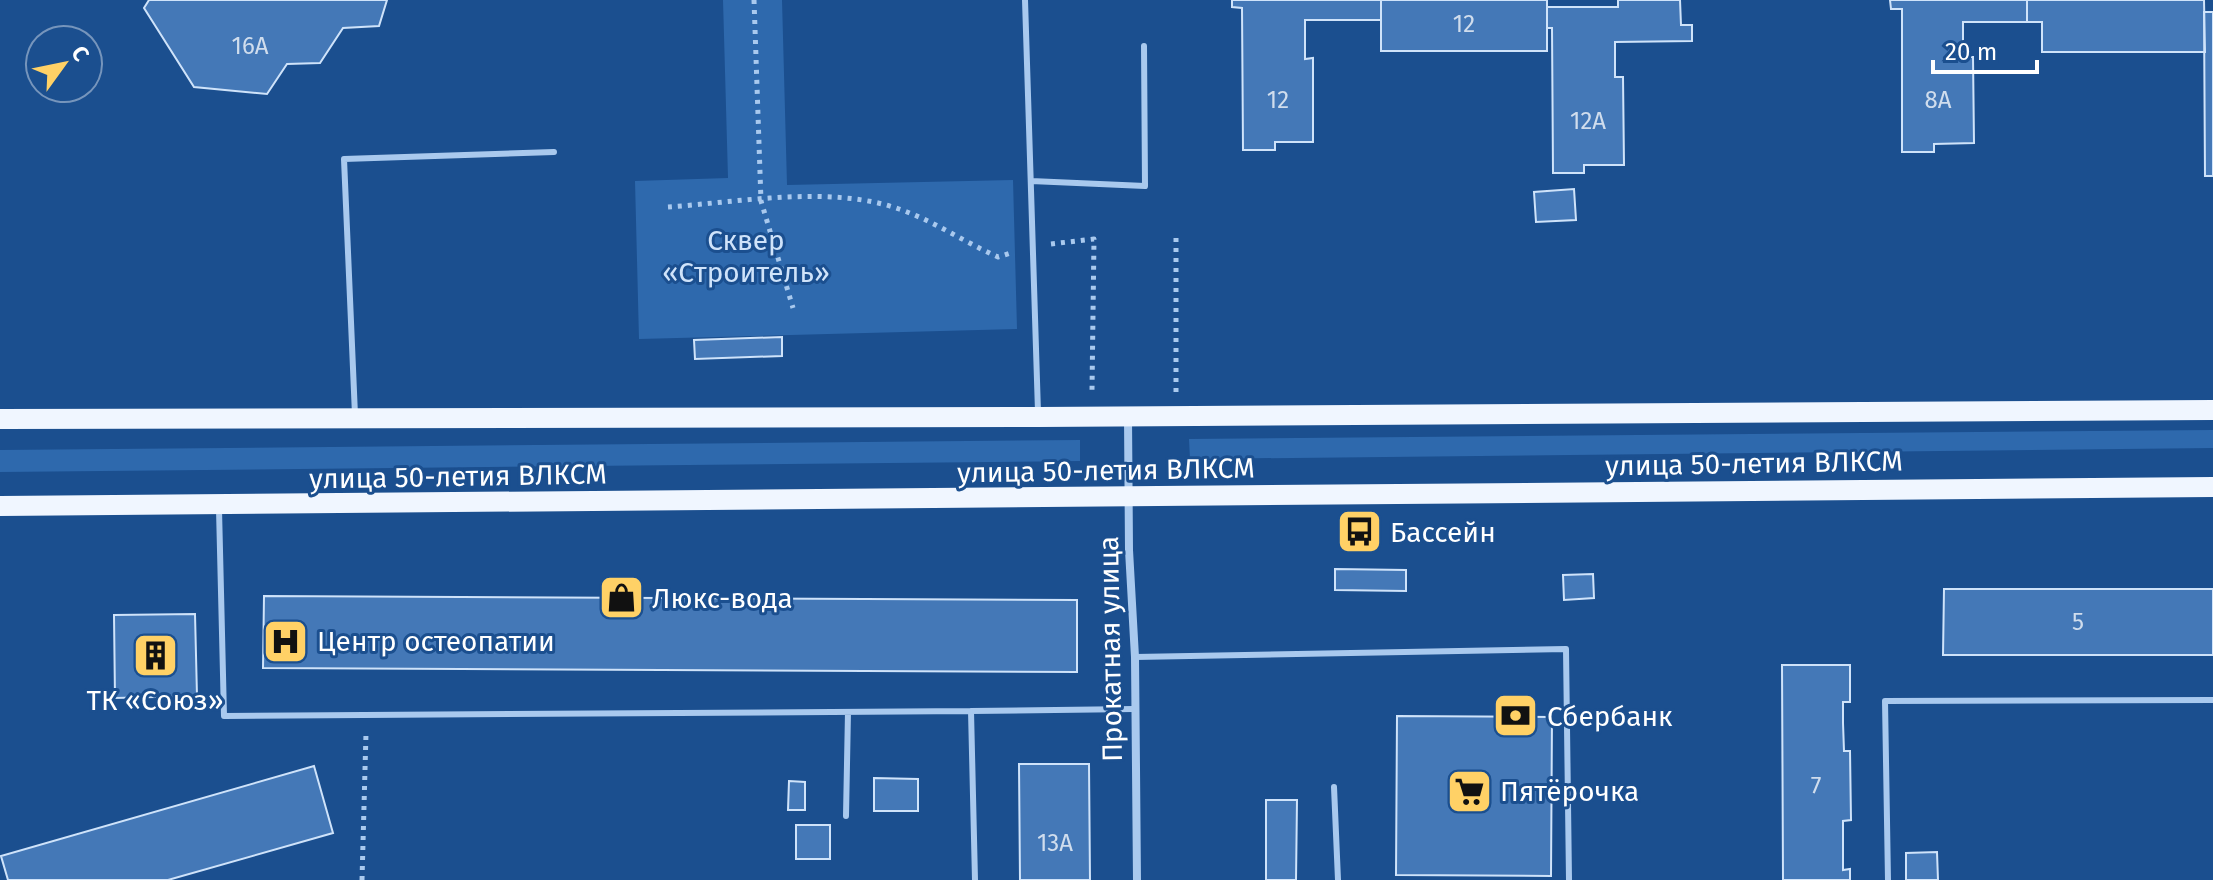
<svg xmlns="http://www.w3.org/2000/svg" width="2213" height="880" font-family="'Fira Sans',sans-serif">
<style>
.green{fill:#2e69ad}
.building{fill:#4478b7;stroke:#cfe3fa;stroke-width:2}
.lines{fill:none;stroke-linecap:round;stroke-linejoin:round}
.path{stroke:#a9c9ee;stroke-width:5;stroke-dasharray:4 6;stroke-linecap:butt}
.service{stroke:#a9c9ee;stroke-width:6}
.minor{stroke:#a9c9ee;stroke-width:8}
.primary{stroke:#f0f6ff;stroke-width:20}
.labels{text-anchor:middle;stroke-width:6;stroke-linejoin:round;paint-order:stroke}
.number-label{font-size:24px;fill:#d0dded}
.park-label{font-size:28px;fill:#cfe3fa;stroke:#1b4f8f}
.street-label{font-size:28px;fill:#fff;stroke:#1b4f8f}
.poi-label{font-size:28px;fill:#fff;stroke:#1b4f8f;text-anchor:start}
</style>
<rect width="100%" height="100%" fill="#1b4f8f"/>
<path class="green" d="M723,0H782L787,185L1013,180L1017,329L639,339L635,181L728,178Z
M2213,430V448L1190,459L1189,439Z
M1080,440V461L0,472V450Z"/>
<path class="building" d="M149,0H387L379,26L343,28L320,63L287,64L267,94L194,87L144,8Z
M1232,0H1381V20H1305V59L1313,58V142H1275V150H1243L1242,8L1232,7Z
M1381,0H1547V51H1381Z
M1618,0H1680L1681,25H1692V41L1615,42V77H1623L1624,165H1584V173H1553L1552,28H1547V7H1618Z
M1890,0H2027V22H1963V57H1973L1974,143L1934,144V152H1902V9H1891Z
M2027,0H2204L2205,52H2042V22H2027Z
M2204,12H2213V176H2205Z
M1574,189L1576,220L1536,222L1534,192Z
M782,337V356L695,359L694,340Z
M1335,569L1406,570V591L1335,590Z
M1593,574L1594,598L1564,600L1563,575Z
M1944,589H2213V655H1943Z
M264,596L1077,600V672L263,668Z
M195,614L197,696L115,698L114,615Z
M1782,665H1850V702H1843V723L1844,751H1850L1851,820L1843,821V870L1850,869V880H1783Z
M1397,716L1552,717L1551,876L1396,875Z
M1019,764H1089L1090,880H1020Z
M314,766L333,833L168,880H8L1,856Z
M874,778L918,779V811H874Z
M789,781L805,782V810H788Z
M1266,800H1297L1296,880H1266Z
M796,825H830V859H796Z
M1937,852L1938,880H1906V853Z"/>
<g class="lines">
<path class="path" d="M754,0L761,201L793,308
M668,207C740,202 831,185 899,209C934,221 964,242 998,257L1014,252
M1051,244L1094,239L1092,390
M1176,392V237
M362,880L366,733"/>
<path class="service" d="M1025,0L1038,412
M1031,181L1145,186L1144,46
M355,415L344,159L554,152
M219,509L224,716L971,711
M1135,657L1566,649L1569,880
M1334,787L1338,880
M846,816L848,712
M975,880L971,711L1134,709
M1888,880L1885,701L2213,700"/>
<path class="minor" d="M1128,417L1129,550L1135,657L1137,880"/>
<path class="primary" d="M0,419L1039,417L2213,410
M0,506L2213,487"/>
</g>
<defs>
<symbol id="bus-square" viewBox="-11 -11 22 22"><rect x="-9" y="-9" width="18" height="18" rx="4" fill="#ffd166" stroke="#1b4f8f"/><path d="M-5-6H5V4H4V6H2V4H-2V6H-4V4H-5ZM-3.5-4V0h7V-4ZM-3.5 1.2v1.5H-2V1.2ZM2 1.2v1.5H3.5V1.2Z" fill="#111"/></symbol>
<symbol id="shop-square" viewBox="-11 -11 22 22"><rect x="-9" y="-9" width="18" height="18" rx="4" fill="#ffd166" stroke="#1b4f8f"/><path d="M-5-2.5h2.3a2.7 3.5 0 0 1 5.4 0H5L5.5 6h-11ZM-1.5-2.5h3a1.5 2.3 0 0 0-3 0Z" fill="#111"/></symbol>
<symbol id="hospital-square" viewBox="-11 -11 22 22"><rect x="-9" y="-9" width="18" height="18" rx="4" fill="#ffd166" stroke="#1b4f8f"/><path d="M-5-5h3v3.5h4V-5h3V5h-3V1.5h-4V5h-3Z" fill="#111"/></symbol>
<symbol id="building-square" viewBox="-11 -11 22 22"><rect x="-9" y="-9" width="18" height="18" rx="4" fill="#ffd166" stroke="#1b4f8f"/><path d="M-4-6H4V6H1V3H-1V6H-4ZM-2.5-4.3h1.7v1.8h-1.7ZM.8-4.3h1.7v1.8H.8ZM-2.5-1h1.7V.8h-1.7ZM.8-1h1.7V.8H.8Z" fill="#111"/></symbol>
<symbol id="bank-square" viewBox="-11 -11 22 22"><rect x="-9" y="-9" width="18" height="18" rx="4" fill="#ffd166" stroke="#1b4f8f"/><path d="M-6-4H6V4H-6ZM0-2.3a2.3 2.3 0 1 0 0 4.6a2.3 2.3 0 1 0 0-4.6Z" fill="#111"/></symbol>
<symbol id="supermarket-square" viewBox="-11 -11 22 22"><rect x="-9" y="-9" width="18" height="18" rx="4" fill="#ffd166" stroke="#1b4f8f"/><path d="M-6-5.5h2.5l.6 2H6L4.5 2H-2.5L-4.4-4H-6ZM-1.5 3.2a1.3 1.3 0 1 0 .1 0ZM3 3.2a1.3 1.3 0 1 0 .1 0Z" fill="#111"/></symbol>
</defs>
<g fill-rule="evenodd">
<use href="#bus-square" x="1334" y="506" width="51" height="51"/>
<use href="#shop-square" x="596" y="572" width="51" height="51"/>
<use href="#hospital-square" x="260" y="616" width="51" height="51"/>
<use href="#building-square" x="130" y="630" width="51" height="51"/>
<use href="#bank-square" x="1490" y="690" width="51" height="51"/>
<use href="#supermarket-square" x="1444" y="766" width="51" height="51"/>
</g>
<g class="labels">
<g class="number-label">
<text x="1464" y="32">12</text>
<text x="250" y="54">16А</text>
<text x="1278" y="108">12</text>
<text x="1938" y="108">8А</text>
<text x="1588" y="129">12А</text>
<text x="2078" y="630">5</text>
<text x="1816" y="794">7</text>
<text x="1055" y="851">13А</text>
</g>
<g class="park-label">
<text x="746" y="250">Сквер<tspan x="746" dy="32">«Cтроитель»</tspan></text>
</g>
<g class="street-label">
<text transform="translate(1754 463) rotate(-1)" y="10">улица 50-летия ВЛКСМ</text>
<text transform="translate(1106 470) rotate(-1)" y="10">улица 50-летия ВЛКСМ</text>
<text transform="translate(458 476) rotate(-1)" y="10">улица 50-летия ВЛКСМ</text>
<text transform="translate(1110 649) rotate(-91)" y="10">Прокатная улица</text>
</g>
<g class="poi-label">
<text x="1390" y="542">Бассейн</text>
<text x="652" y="608">Люкс-вода</text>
<text x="317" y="651">Центр остеопатии</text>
<text x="155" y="710" text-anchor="middle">ТК «Союз»</text>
<text x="1547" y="726">Сбербанк</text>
<text x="1500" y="801">Пятёрочка</text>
</g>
</g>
<g transform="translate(64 64) rotate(57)"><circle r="38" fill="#1b4f8f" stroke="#7695bc" stroke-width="2"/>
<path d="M0-6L14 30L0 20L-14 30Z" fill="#ffd166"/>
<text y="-12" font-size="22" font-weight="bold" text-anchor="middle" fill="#ffffff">С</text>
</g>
<path d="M1933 60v12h104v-12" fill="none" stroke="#ffffff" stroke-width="4"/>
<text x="1945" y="60" font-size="24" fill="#ffffff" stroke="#1b4f8f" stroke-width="6" paint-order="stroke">20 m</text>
</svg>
